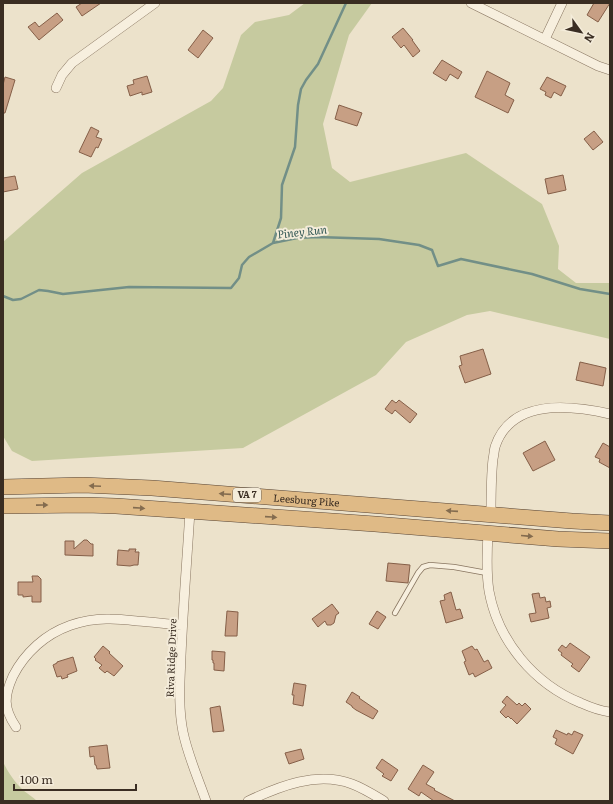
<svg xmlns="http://www.w3.org/2000/svg" width="613" height="804" font-family="Literata,serif">
<style>
.green{fill:#c6ca9f}
.lines{fill:none;stroke-linecap:round;stroke-linejoin:round}
.stream{stroke:#728f87;stroke-width:2.5}
.building{fill:#c79f84;stroke:#855f48}
.service-casing{stroke:#887560;stroke-width:6}
.minor-casing{stroke:#887560;stroke-width:10}
.trunk-casing{stroke:#564334;stroke-width:16}
.service{stroke:#f7efde;stroke-width:4.5}
.minor{stroke:#f7efde;stroke-width:9}
.trunk{stroke:#dfba86;stroke-width:15}
.oneway{fill:#846c4f}
.labels{text-anchor:middle;stroke-width:4;stroke-linejoin:round;paint-order:stroke}
.shield{fill:#f4ecda;stroke:#726659;stroke-width:1}
.shield-label{font-size:9px;font-weight:bold;fill:#3a2d22}
.street-label{font-size:10px;fill:#3a2d22;stroke:#f4ecda}
.water-label{font-size:11px;font-style:italic;fill:#335855;stroke:#f4ecda}
</style>
<rect width="100%" height="100%" fill="#ece2cb"/>
<path class="green" d="M305,3H372L349,35L323,124L332,168L350,182L466,153L542,204L559,246L558,269L576,283H610V339L490,311L467,315L406,342L376,375L243,448L32,461L12,451L3,436V242L82,173L211,101L223,88L241,35L255,22L289,15Z
M3,762C8,772 15,783 24,791C28,794 33,797 37,801H3Z"/>
<g class="lines">
<path class="stream" d="M273,243L281,218L282,185L295,147L298,105L301,89L306,80L318,64L346,3
M3,296L13,300L21,299L39,290L48,291L63,294L129,287L231,288L239,278L242,265L249,257L273,243L297,238L317,237L379,239L419,245L432,250L438,266L461,259L532,274L580,289L610,294"/>
</g>
<path class="building" d="M82,3H101L82,16L76,7Z
M594,3H610L598,22L587,15Z
M57,13L63,20L39,40L28,27L35,22L39,27Z
M403,28L413,40H412L420,51L413,57L404,45L401,48L392,37Z
M203,30L213,38L198,58L188,50Z
M442,60L462,72L458,79L450,74L446,81L433,73Z
M487,71L510,83L505,95L514,100L508,113L475,97Z
M147,76L152,92L142,95V92L130,96L127,86L134,84L133,80Z
M5,77L15,80L5,113H3V85Z
M547,77L566,86L561,96L554,92L551,98L545,95L546,92L540,89Z
M339,105L362,113L357,126L335,119Z
M91,127L99,131L96,137L102,139L98,148L96,147L91,157L79,152Z
M594,131L603,142L593,150L584,139Z
M563,175L566,190L548,194L545,179Z
M15,176L18,189L3,192V178Z
M483,349L491,374L465,383L459,366L462,365L460,356Z
M580,362L606,368L603,386L576,380Z
M392,400L396,403L399,400L417,414L410,423L395,410L392,414L385,409Z
M545,441L555,460L533,471L523,453Z
M603,443L610,447V468L599,462L600,459L595,457Z
M84,540H87L91,544H93V556L65,555V541H74V549Z
M129,549H136L135,552H139L138,565H134L130,566L117,565L118,550L129,551Z
M388,563L410,565L408,583L386,581Z
M32,576H38L41,579V602H32V596L23,597V595H18V582H33Z
M451,592L456,610L460,609L463,618L446,623L440,601L445,600L444,595Z
M539,593L540,598L545,597L546,602L550,601L551,607L547,608L549,618L531,622L529,614L536,613L532,594Z
M332,604L339,613L336,615L334,623L331,625H327L325,621L318,627L312,619Z
M227,611L238,612L237,636H225Z
M377,611L386,617L378,629L369,624Z
M570,643L590,657L579,672L571,666L573,664L561,655L562,653L558,650L562,645L566,648Z
M103,646L110,652L109,653L123,666L114,676L107,671L105,673L99,668L102,665L95,660L96,659L94,657Z
M472,646L475,650L477,649L484,662L488,660L492,668L475,677L473,673L469,675L464,662L466,661L462,651Z
M212,651L225,652L224,671L214,670V663H213V660H212Z
M73,657L77,671L67,675L68,677L62,679L61,676L57,677L53,665L57,663V662L60,661Z
M294,683L306,685L303,706L293,704L294,695H292Z
M352,692L360,697L359,698L378,711L373,719L356,710L352,707V706L346,702Z
M507,696L517,705L519,703L522,706L525,703L531,709L517,724L511,718V719L508,716L506,718L500,712L506,705L502,702Z
M220,706L224,731L213,732L210,708Z
M556,730L565,734L567,735L568,733L572,735L574,731L583,735L573,754L555,744L557,739L553,737Z
M107,745L110,768L97,769L96,765H95L94,756L90,757L89,747Z
M301,749L304,759L289,764L285,753Z
M382,759L398,770L391,781L382,776L384,774L376,768Z
M423,765L434,772L426,784L435,789L434,790L455,801H434L421,792L419,796L408,789Z"/>
<g class="lines">
<defs>
<path id="service" d="M395,613L418,573L423,567L430,565L454,567L487,573"/>
<path id="minor" d="M471,3L598,66L610,70
M545,39L562,3
M56,88L62,75L72,63L155,3
M190,511C187,560 183,608 181,656C180,682 178,707 183,732C188,756 198,778 206,801
M491,514C491,496 491,477 493,459C494,455 494,451 495,447C511,398 570,405 610,414
M488,533C487,553 486,572 489,591C498,641 534,684 581,703C590,707 600,711 610,712
M16,727C3,708 4,696 13,676C19,664 27,654 37,645C56,628 83,618 110,619C119,619 128,620 137,621C152,622 167,624 182,625
M248,801C280,786 317,771 352,784C363,788 374,795 384,801"/>
<g id="trunk">
<path id="s1" d="M3,487L83,485L152,488L572,521L610,523"/>
<path d="M3,506L86,505L116,506L375,524L558,539L610,541"/>
</g>
</defs>
<use href="#service" class="service-casing"/>
<use href="#minor" class="minor-casing"/>
<use href="#trunk" class="trunk-casing"/>
<use href="#service" class="service"/>
<use href="#minor" class="minor"/>
<use href="#trunk" class="trunk"/>
</g>
<defs><path id="oneway-solid" d="M-6-.8H1V-3.2L6.5 0L1 3.2V.8H-6Z"/></defs>
<g class="oneway">
<use href="#oneway-solid" transform="translate(95 486) rotate(-178)"/>
<use href="#oneway-solid" transform="translate(225 494) rotate(-176)"/>
<use href="#oneway-solid" transform="translate(42 505) rotate(-1)"/>
<use href="#oneway-solid" transform="translate(139 508) rotate(4)"/>
<use href="#oneway-solid" transform="translate(452 511) rotate(-176)"/>
<use href="#oneway-solid" transform="translate(271 517) rotate(4)"/>
<use href="#oneway-solid" transform="translate(527 536) rotate(5)"/>
</g>
<g class="labels">
<rect class="shield" x="233" y="488" width="28" height="14" rx="3"/>
<g class="shield-label">
<text x="247" y="498">VA 7</text>
</g>
<g class="street-label">
<text dy="4" stroke="none"><textPath href="#s1" startOffset="304">Leesburg Pike</textPath></text>
<text transform="translate(171 658) rotate(-88)" y="4">Riva Ridge Drive</text>
</g>
<g class="water-label">
<text transform="translate(302 232) rotate(-6)" y="4">Piney Run</text>
</g>
</g>
<rect width="613" height="804" fill="none" stroke="#3a2d22" stroke-width="8"/>
<g transform="translate(581 32) rotate(123)" stroke="#f4ecda" stroke-width="3" paint-order="stroke">
<path d="M0-3L7 15L0 10L-7 15Z" fill="#3a2d22"/>
<text y="-6" font-size="11" font-weight="bold" text-anchor="middle" fill="#3a2d22">N</text>
</g>
<path d="M14 784v6h122v-6" fill="none" stroke="#3a2d22" stroke-width="2"/>
<text x="20" y="784" font-size="12" fill="#3a2d22" stroke="#f4ecda" stroke-width="3" paint-order="stroke">100 m</text>
</svg>
